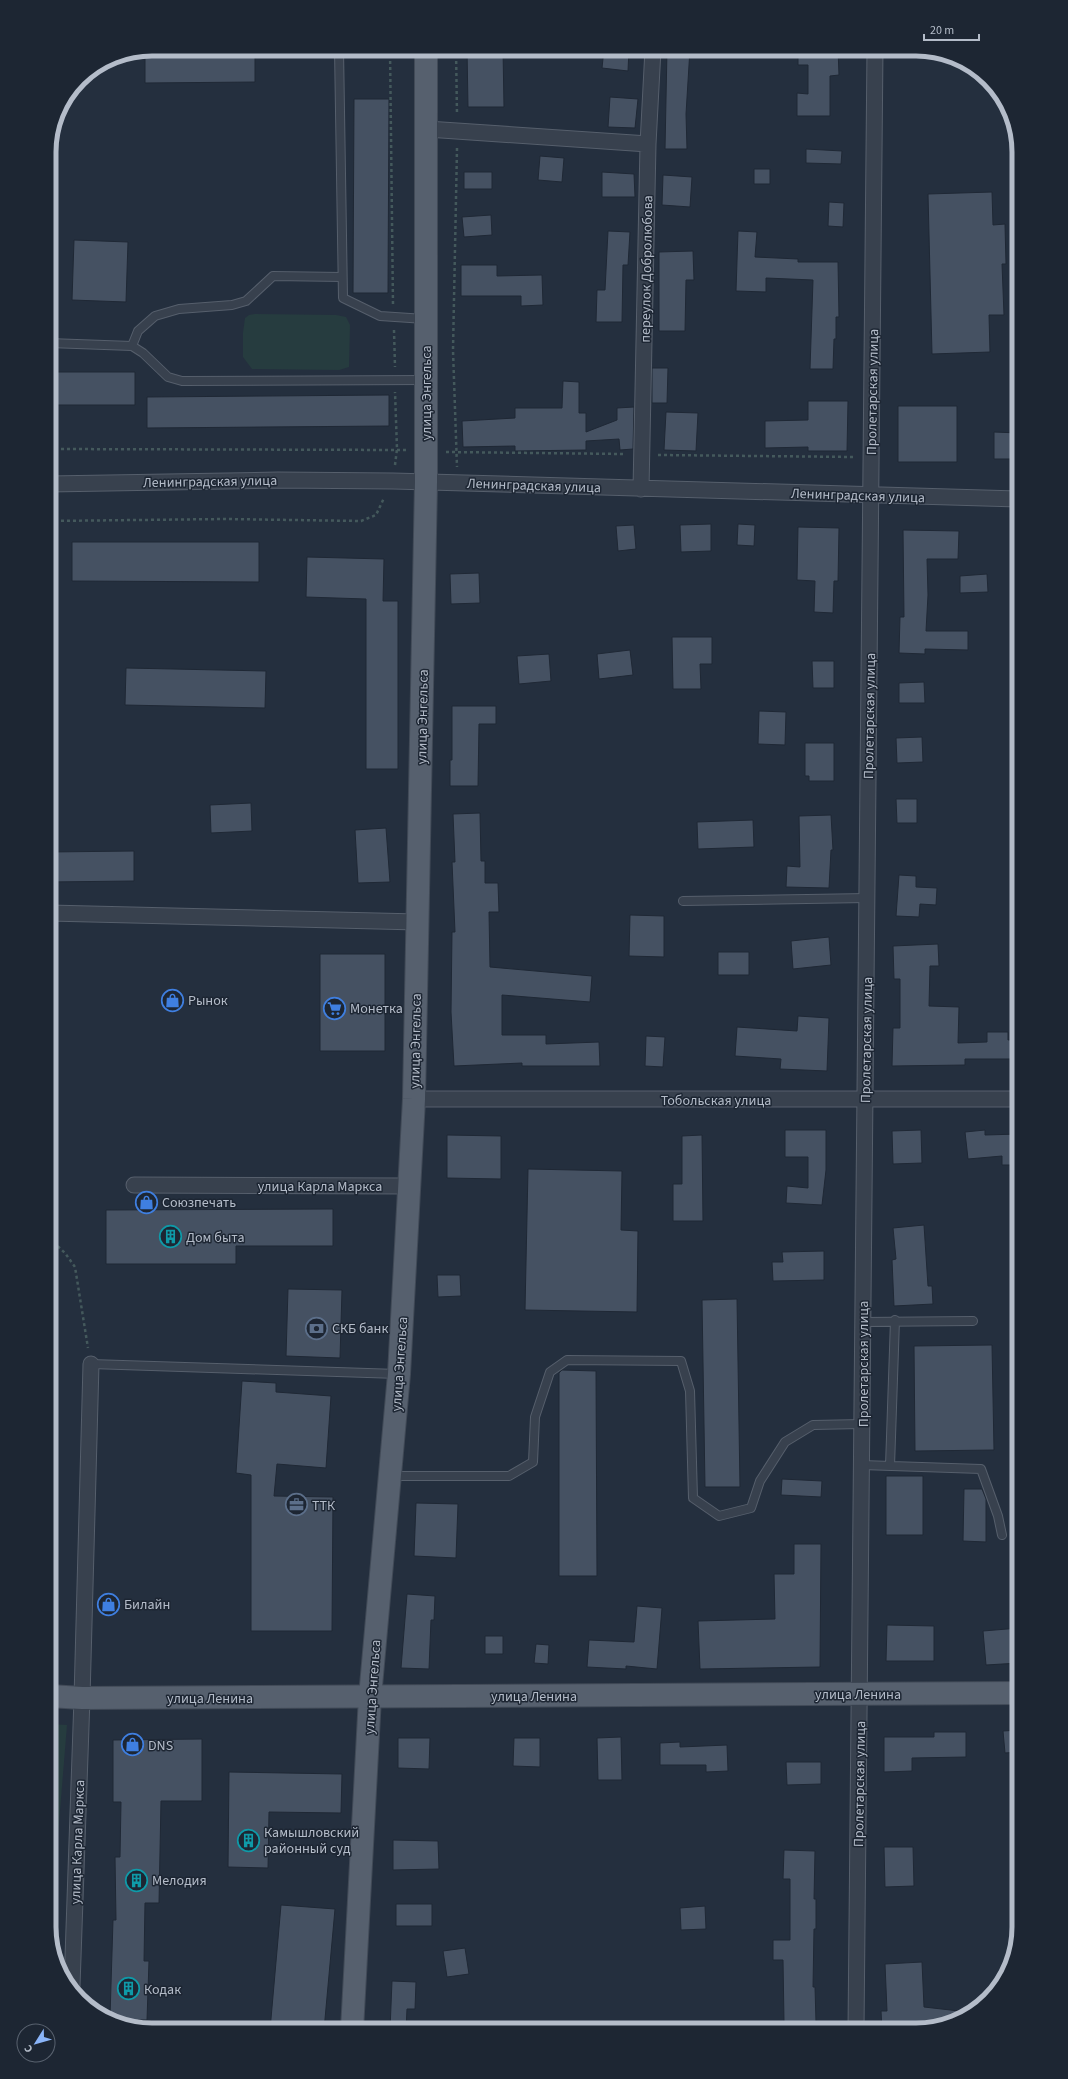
<svg xmlns="http://www.w3.org/2000/svg" width="1068" height="2079" font-family="'Source Sans 3',sans-serif">
<style>
.green{fill:#263c3f}
.building{fill:#455162;stroke:#1f2835}
.lines{fill:none;stroke-linecap:round;stroke-linejoin:round}
.service-casing{stroke:#565f6c;stroke-width:10}
.minor-casing{stroke:#565f6c;stroke-width:17}
.primary-casing{stroke:#414a57;stroke-width:24}
.path{stroke:#44595c;stroke-width:2.5;stroke-dasharray:3 3;stroke-linecap:butt}
.service{stroke:#38414e;stroke-width:8}
.minor{stroke:#38414e;stroke-width:15}
.primary{stroke:#56606e;stroke-width:22}
.labels{text-anchor:middle;stroke-width:3;stroke-linejoin:round;paint-order:stroke}
.street-label{font-size:14px;fill:#b4bcc9;stroke:#1d2633}
.poi-label{font-size:14px;fill:#b4bcc9;stroke:#1d2633;text-anchor:start}
.rim{fill:none;stroke:#b4bcc9;stroke-width:5}
</style>
<rect width="100%" height="100%" fill="#242f3e"/>
<path class="green" d="M255,314L336,315L346,317L350,325L349,367L339,370L252,369L243,357V333L245,318L249,315Z
M49,1724L67,1725L50,1933L49,1927Z"/>
<path class="building" d="M150,49H255V82L145,83V50Z
M467,49H503L504,107H468Z
M604,49H629L628,71L602,68Z
M667,49H690L686,114L687,149H665Z
M810,49H838L839,75L830,76V116H797V93L808,94V65H798V51H810Z
M610,97L638,99L635,128L608,127Z
M354,99H389L388,293H353Z
M806,149L842,151L841,164L806,163Z
M540,156L564,158L562,182L538,180Z
M754,169H770V184H754Z
M464,172H492V189H464Z
M602,172L634,174L635,197H602Z
M663,175L692,177L690,207L662,205Z
M992,192L993,225L1005,224L1006,264H1002L1004,315H989L990,352L932,354L928,194Z
M829,202L844,203L843,227L828,226Z
M491,215L492,235L464,237L462,217Z
M608,231L630,232L628,265H623L622,322H596L597,290H605Z
M738,231L757,232L755,257L798,259V262H838L839,317H836V339H834L833,369H810L813,280L766,278V292L736,291Z
M74,240L128,242L126,302L72,300Z
M693,251L694,280H686L685,331H659V252Z
M461,265H497V276L542,275L543,305L521,306V296H461Z
M652,368H668L667,403H652Z
M49,372H135V405H49Z
M563,381L579,382V413H586V432L617,420V408L634,407L633,449L620,450L619,439L586,441V450L515,451V446L463,447L462,421L515,418V408H562Z
M389,395V426L147,428V397Z
M808,401H848L847,451H808V447L765,448V421L808,420Z
M898,406H957V462H898Z
M666,412L698,413L696,451L664,450Z
M994,432L1019,433V459H994Z
M711,524V551L681,552L680,525Z
M738,524L755,525L754,546L737,545Z
M634,525L636,549L618,551L616,526Z
M798,527L839,528L838,581H834L833,613L814,612L815,581L797,580Z
M903,530L959,531L958,559H927L928,595L926,631H968V650L925,649V654L899,653L900,617H904Z
M72,542H259V582L72,581Z
M307,557L384,559L383,601H398V769H366V599L306,597Z
M479,573L480,603L451,604L450,574Z
M987,574L988,592L960,593V576Z
M672,637H712V664H700L701,689H673Z
M630,650L633,675L599,679L597,654Z
M549,654L551,681L519,684L517,656Z
M812,661H834V688H813Z
M126,668L266,671L265,708L125,705Z
M924,682L925,703H899V683Z
M452,706H496V724H479L478,786H450V760H452Z
M759,711L786,712L785,745L758,744Z
M922,737L923,762L897,763L896,738Z
M805,743H834V781H809V776H805Z
M896,799H917V823H897Z
M251,803L252,831L211,833L210,805Z
M480,813L481,861H485V883H498L499,912H489L490,967L592,976L590,1002L502,995V1035H546V1044L599,1042L600,1066H522V1063L454,1066L451,1012L452,932H455L452,862H455L453,814Z
M831,815L833,850H831L829,888L786,887L787,866L800,867L799,816Z
M753,820L754,847L698,849L697,822Z
M386,828L390,882L358,883L355,830Z
M134,851V881L49,882V852Z
M899,875L916,876V887L937,888L936,905L920,904L919,917L896,916Z
M630,915L664,916V957L629,956Z
M829,937L831,965L793,969L791,941Z
M938,944L939,966H930L929,1006L959,1007L958,1043L987,1042V1032H1008V1040L1019,1039V1059H965V1065L892,1066L893,1028H900V979H894L893,946Z
M718,952H749V975H718Z
M320,954H385V1051H320Z
M798,1016L829,1018L827,1071L780,1069L781,1059L735,1056L737,1027L797,1031Z
M646,1036L665,1037L663,1067L645,1066Z
M785,1130H826V1170L822,1205L786,1203L787,1186L808,1188V1157H785Z
M921,1130L922,1163L893,1164L892,1131Z
M985,1130V1135L1019,1134V1165H1002V1156L968,1159L965,1132Z
M447,1135L501,1136V1179L447,1178Z
M702,1135L703,1221H673V1184H682V1136Z
M528,1169L622,1171L621,1230L638,1231L637,1312L525,1310Z
M333,1209V1246H236V1264H106V1210Z
M924,1225L928,1286H932L933,1304L894,1306L892,1260L896,1259L893,1228Z
M824,1251V1280L773,1281L772,1262H783L782,1252Z
M437,1275H460L461,1296L438,1297Z
M288,1289L342,1290L340,1358L286,1356Z
M737,1299L740,1487H705L702,1300Z
M992,1345L994,1450L915,1451L914,1346Z
M562,1370L596,1371L597,1576H559V1373Z
M242,1381L276,1383V1392L331,1396L326,1468L277,1464L274,1496L333,1497L332,1631H251V1475L236,1473Z
M886,1476H923V1535H886Z
M782,1479L822,1481L821,1497L781,1495Z
M964,1489H982L986,1499V1542L963,1541Z
M416,1503L458,1504L456,1558L414,1556Z
M794,1544H821L820,1667L700,1669L698,1621L775,1619L774,1574H794Z
M407,1594L435,1596L434,1620H431L429,1669L401,1668Z
M637,1606L662,1608L657,1669L626,1666V1669L587,1667L589,1640L634,1642Z
M887,1625L934,1626V1661H886Z
M1019,1628V1663L986,1665L983,1631Z
M485,1636H503V1654H485Z
M536,1644L549,1645L548,1664L534,1663Z
M1019,1730V1752L1005,1753L1003,1731Z
M934,1732H966V1757L912,1758V1771L884,1772V1737H934Z
M621,1737L622,1780H598L597,1738Z
M398,1738H430L429,1769L398,1768Z
M514,1738H540V1767L513,1766Z
M202,1739V1801H161L159,1903H145L144,1961H149L147,2020H138L137,2027L110,2017L113,1920H116L115,1857H120L121,1802H113V1740Z
M680,1742V1747L727,1745L728,1771L706,1772V1765H660V1743Z
M786,1762H821V1784L787,1785Z
M229,1772L342,1774L341,1813L269,1812L268,1868L228,1867Z
M393,1840L438,1841L439,1869L393,1870Z
M884,1847H913L914,1886L885,1887Z
M784,1850L815,1851L814,1899H816V1929H814L813,1987H815L816,2022H784L783,1960H773V1940H790V1879H783Z
M396,1904H432V1926H396Z
M281,1905L335,1909L324,2030H270Z
M705,1906L706,1929L681,1930L680,1908Z
M465,1948L469,1974L447,1977L443,1951Z
M922,1962L924,2007L968,2012L955,2022L916,2030H882L881,2011H887L885,1964Z
M392,1981L416,1982L415,2009H407L406,2030H390Z"/>
<g class="lines">
<defs>
<path id="service" d="M339,49L343,298L380,316L425,319
M49,343L132,346L143,353L168,377L182,381L425,380
M132,346L138,331L155,316L179,309L232,305L246,301L273,276L342,277
M683,901L867,898
M1019,1291V1283
M863,1322L973,1321
M91,1364L398,1374
M862,1465L981,1469L998,1516L1002,1535
M890,1466L895,1320
M391,1476H509L533,1462L535,1417L550,1372L567,1360L681,1361L690,1391L693,1498L719,1516L751,1508L760,1481L785,1442L813,1425L862,1424"/>
<path id="minor" d="M427,129L648,144
M49,484L278,480L393,481L1019,499
M641,489L648,144L653,49
M49,913L418,922
M414,1099H1019
M134,1185L409,1186
M72,1986L82,1698L91,1364
M856,2030L875,49"/>
<path id="primary" d="M49,1696L82,1698L1019,1693
M352,2030L370,1697L399,1374L414,1099L426,482V49"/>
</defs>
<use href="#service" class="service-casing"/>
<use href="#minor" class="minor-casing"/>
<use href="#primary" class="primary-casing"/>
<path class="path" d="M390,49L393,305
M456,49L457,115
M457,148L453,350L457,467
M394,330L395,367
M49,449L407,450
M446,452L625,454
M658,455L855,457
M395,465L397,449L395,392
M49,521L225,519L361,521L376,515L384,498
M49,1238L65,1253L75,1267L88,1348"/>
<use href="#service" class="service"/>
<use href="#minor" class="minor"/>
<use href="#primary" class="primary"/>
</g>
<defs>
<symbol id="shop-ring" viewBox="-11 -11 22 22"><circle r="9.5" fill="#1d2633" stroke="#3f7fe0" stroke-width="1.5"/><path d="M-5-2.5h2.3a2.7 3.5 0 0 1 5.4 0H5L5.5 6h-11ZM-1.5-2.5h3a1.5 2.3 0 0 0-3 0Z" fill="#3f7fe0"/></symbol>
<symbol id="supermarket-ring" viewBox="-11 -11 22 22"><circle r="9.5" fill="#1d2633" stroke="#3f7fe0" stroke-width="1.5"/><path d="M-6-5.5h2.5l.6 2H6L4.5 2H-2.5L-4.4-4H-6ZM-1.5 3.2a1.3 1.3 0 1 0 .1 0ZM3 3.2a1.3 1.3 0 1 0 .1 0Z" fill="#3f7fe0"/></symbol>
<symbol id="building-ring" viewBox="-11 -11 22 22"><circle r="9.5" fill="#1d2633" stroke="#0f9aa8" stroke-width="1.5"/><path d="M-4-6H4V6H1V3H-1V6H-4ZM-2.5-4.3h1.7v1.8h-1.7ZM.8-4.3h1.7v1.8H.8ZM-2.5-1h1.7V.8h-1.7ZM.8-1h1.7V.8H.8Z" fill="#0f9aa8"/></symbol>
<symbol id="bank-ring" viewBox="-11 -11 22 22"><circle r="9.5" fill="#1d2633" stroke="#5c6f8a" stroke-width="1.5"/><path d="M-6-4H6V4H-6ZM0-2.3a2.3 2.3 0 1 0 0 4.6a2.3 2.3 0 1 0 0-4.6Z" fill="#5c6f8a"/></symbol>
<symbol id="office-ring" viewBox="-11 -11 22 22"><circle r="9.5" fill="#1d2633" stroke="#5c6f8a" stroke-width="1.5"/><path d="M-6-3h4V-5.5h4V-3h4V5H-6ZM-1-4.5V-3h2v-1.5ZM-6 0V1H6V0Z" fill="#5c6f8a"/></symbol>
</defs>
<g fill-rule="evenodd">
<use href="#shop-ring" x="160" y="988" width="25" height="25"/>
<use href="#supermarket-ring" x="322" y="996" width="25" height="25"/>
<use href="#shop-ring" x="134" y="1190" width="25" height="25"/>
<use href="#building-ring" x="158" y="1224" width="25" height="25"/>
<use href="#bank-ring" x="304" y="1316" width="25" height="25"/>
<use href="#office-ring" x="284" y="1492" width="25" height="25"/>
<use href="#shop-ring" x="96" y="1592" width="25" height="25"/>
<use href="#shop-ring" x="120" y="1732" width="25" height="25"/>
<use href="#building-ring" x="236" y="1828" width="25" height="25"/>
<use href="#building-ring" x="124" y="1868" width="25" height="25"/>
<use href="#building-ring" x="116" y="1976" width="25" height="25"/>
</g>
<g class="labels">
<g class="street-label">
<text transform="translate(646 269) rotate(-89)" y="5">переулок Добролюбова</text>
<text transform="translate(872 392) rotate(-89)" y="5">Пролетарская улица</text>
<text transform="translate(426 393) rotate(-90)" y="5">улица Энгельса</text>
<text transform="translate(210 481) rotate(-1)" y="5">Ленинградская улица</text>
<text transform="translate(534 485) rotate(2)" y="5">Ленинградская улица</text>
<text transform="translate(858 495) rotate(2)" y="5">Ленинградская улица</text>
<text transform="translate(869 716) rotate(-89)" y="5">Пролетарская улица</text>
<text transform="translate(422 717) rotate(-89)" y="5">улица Энгельса</text>
<text transform="translate(866 1040) rotate(-89)" y="5">Пролетарская улица</text>
<text transform="translate(415 1041) rotate(-89)" y="5">улица Энгельса</text>
<text x="716" y="1105">Тобольская улица</text>
<text x="320" y="1191">улица Карла Маркса</text>
<text transform="translate(399 1364) rotate(-86)" y="5">улица Энгельса</text>
<text transform="translate(863 1364) rotate(-90)" y="5">Пролетарская улица</text>
<text transform="translate(372 1687) rotate(-86)" y="5">улица Энгельса</text>
<text x="858" y="1699">улица Ленина</text>
<text x="534" y="1701">улица Ленина</text>
<text x="210" y="1703">улица Ленина</text>
<text transform="translate(859 1784) rotate(-89)" y="5">Пролетарская улица</text>
<text transform="translate(77 1842) rotate(-88)" y="5">улица Карла Маркса</text>
</g>
<g class="poi-label">
<text x="188" y="1005">Рынок</text>
<text x="350" y="1013">Монетка</text>
<text x="162" y="1207">Союзпечать</text>
<text x="186" y="1242">Дом быта</text>
<text x="332" y="1333">СКБ банк</text>
<text x="312" y="1510">ТТК</text>
<text x="124" y="1609">Билайн</text>
<text x="148" y="1750">DNS</text>
<text x="264" y="1837">Камышловский<tspan x="264" dy="16">районный суд</tspan></text>
<text x="152" y="1885">Мелодия</text>
<text x="144" y="1994">Кодак</text>
</g>
</g>
<path d="M0 0H1068V2079H0ZM152 56H916A96 96 0 0 1 1012 152V1927A96 96 0 0 1 916 2023H152A96 96 0 0 1 56 1927V152A96 96 0 0 1 152 56Z" fill="#1d2633" fill-rule="evenodd"/>
<path class="rim" d="M152 56H916A96 96 0 0 1 1012 152V1927A96 96 0 0 1 916 2023H152A96 96 0 0 1 56 1927V152A96 96 0 0 1 152 56Z"/>
<g transform="translate(36 2043) rotate(233)"><circle r="19" fill="#1d2633" stroke="#59626f"/>
<path d="M0-3L7 15L0 10L-7 15Z" fill="#8ab4f8"/>
<text y="-6" font-size="11" font-weight="bold" text-anchor="middle" fill="#b4bcc9">С</text>
</g>
<path d="M924 34v6h55v-6" fill="none" stroke="#b4bcc9" stroke-width="2"/>
<text x="930" y="34" font-size="12" fill="#b4bcc9" stroke="#1d2633" stroke-width="3" paint-order="stroke">20 m</text>
</svg>
